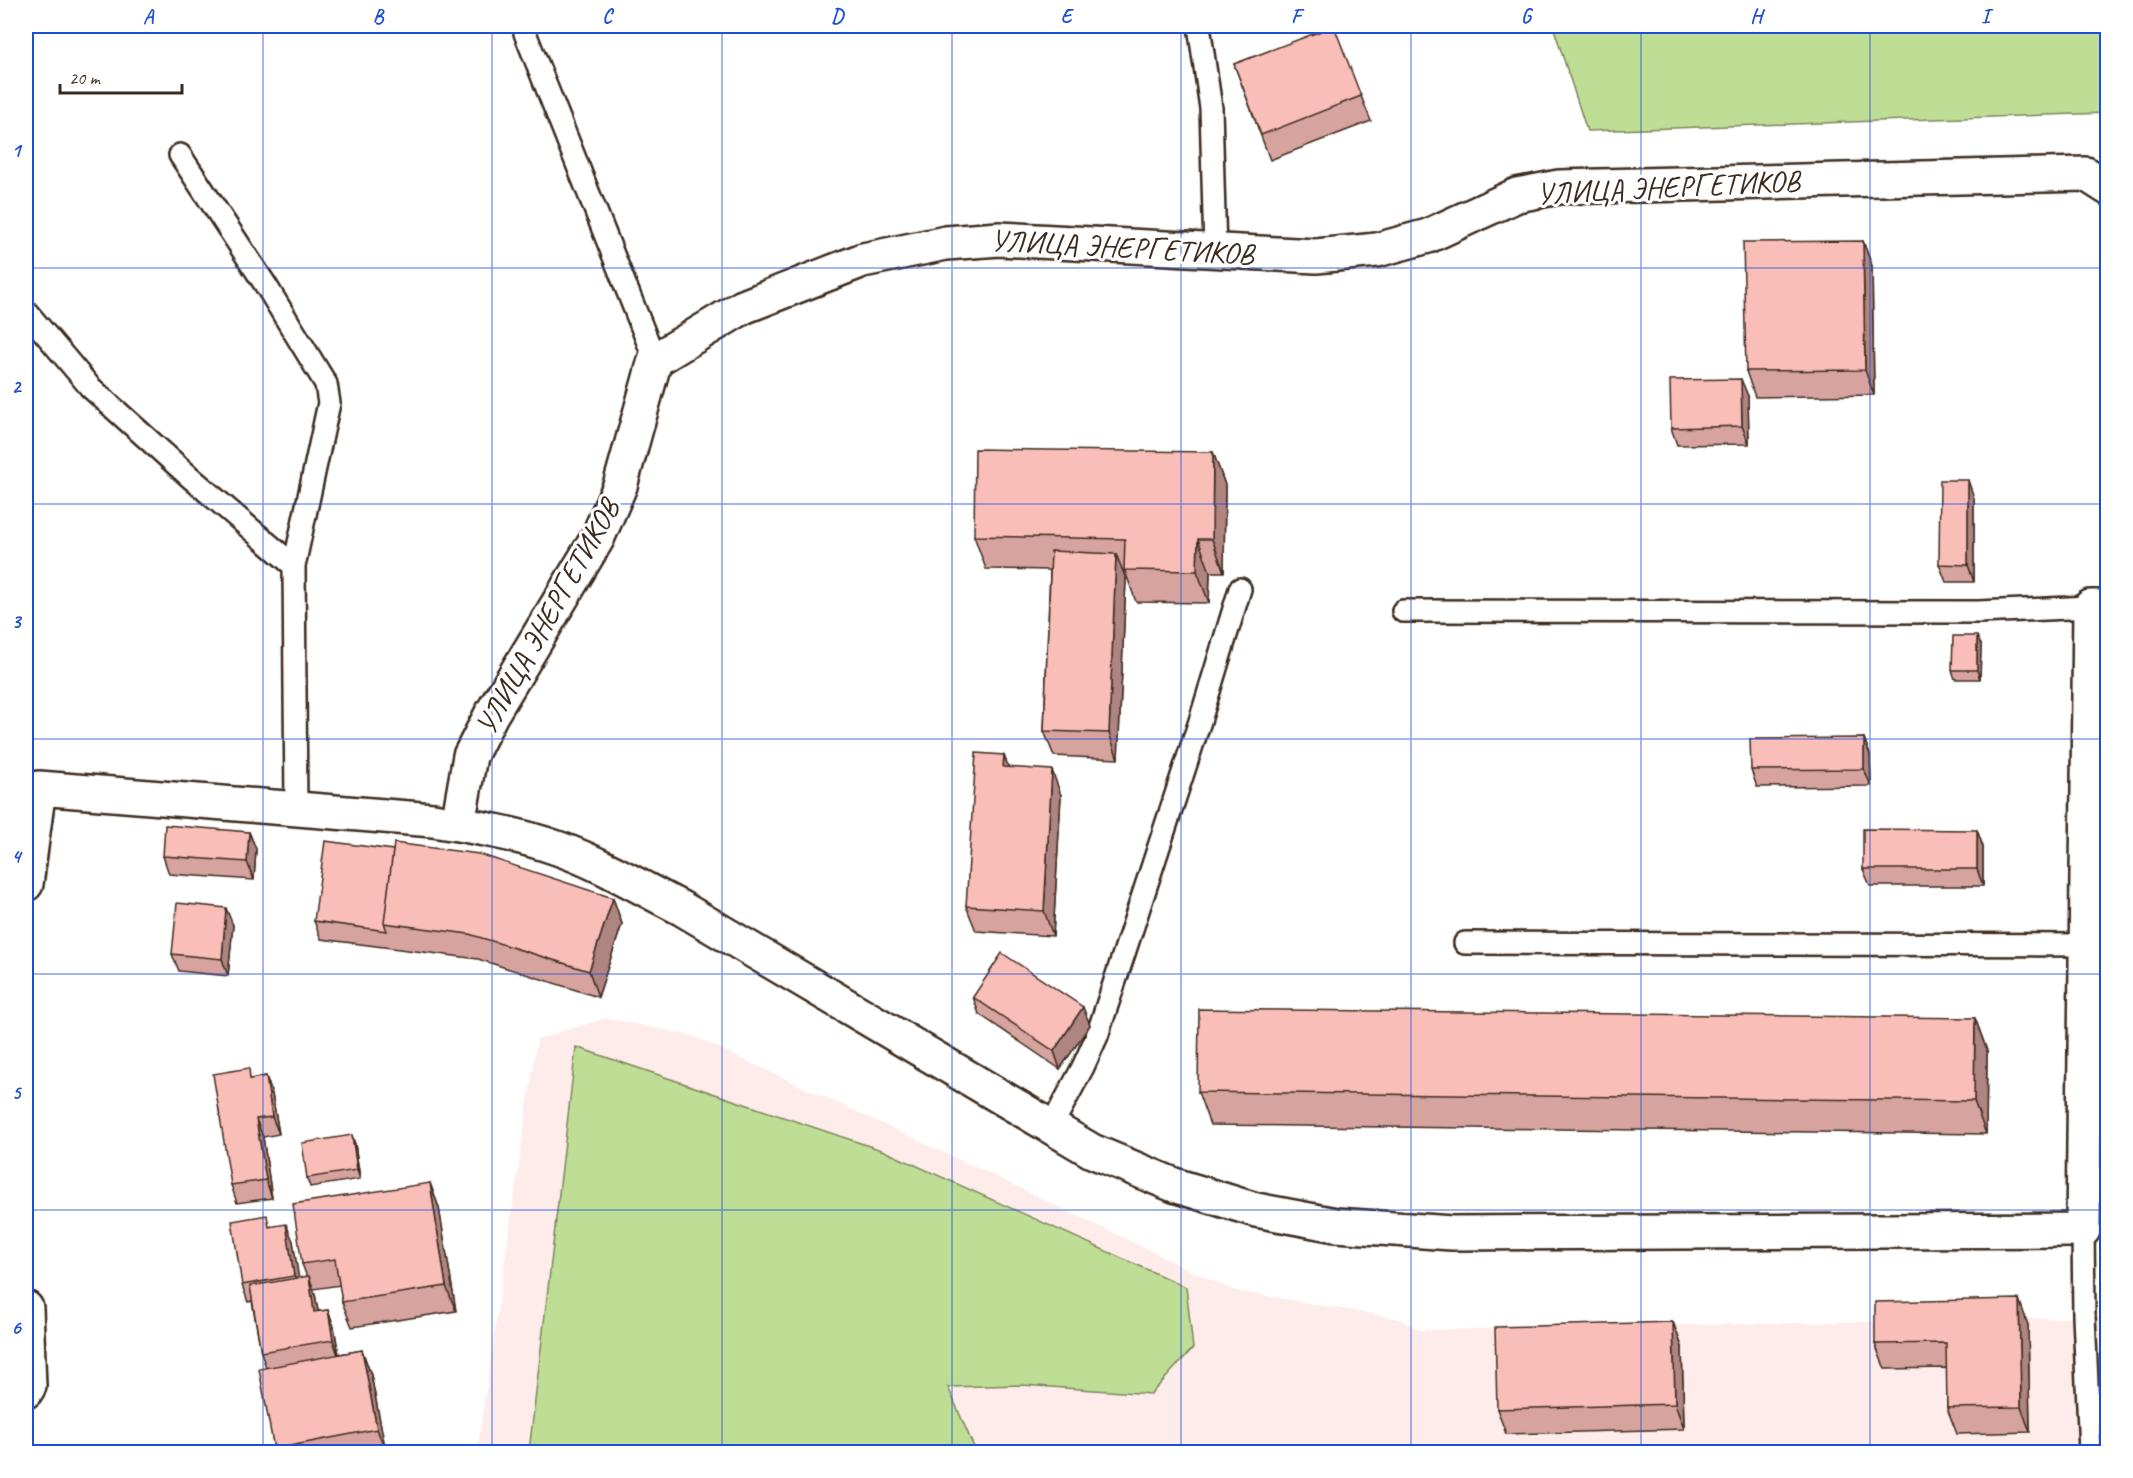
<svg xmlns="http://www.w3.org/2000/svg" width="2133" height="1478" font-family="Caveat,sans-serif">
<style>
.built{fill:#feecea}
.green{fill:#bede96;stroke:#7c845a;stroke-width:1.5}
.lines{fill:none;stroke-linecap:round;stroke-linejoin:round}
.service-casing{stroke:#3b2a1e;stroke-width:26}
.minor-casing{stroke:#3b2a1e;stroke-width:38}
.service{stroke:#fff;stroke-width:21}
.minor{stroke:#fff;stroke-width:33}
.wall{fill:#d7a39f;stroke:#3b2a1e;stroke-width:1.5}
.shaded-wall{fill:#af8582;stroke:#3b2a1e;stroke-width:1.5}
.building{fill:#fabeb9;stroke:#3b2a1e;stroke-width:1.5}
.grid{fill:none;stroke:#1d4ed8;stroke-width:1.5;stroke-opacity:0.55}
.labels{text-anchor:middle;stroke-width:6;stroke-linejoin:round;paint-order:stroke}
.street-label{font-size:30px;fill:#3b2a1e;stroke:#fff}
.neatline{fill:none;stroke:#1d4ed8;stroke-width:2}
.grid-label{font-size:20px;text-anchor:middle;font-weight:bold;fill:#1d4ed8}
</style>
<rect width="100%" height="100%" fill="#fff"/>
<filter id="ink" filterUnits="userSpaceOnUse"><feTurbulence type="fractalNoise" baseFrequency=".0167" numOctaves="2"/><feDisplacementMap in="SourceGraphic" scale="12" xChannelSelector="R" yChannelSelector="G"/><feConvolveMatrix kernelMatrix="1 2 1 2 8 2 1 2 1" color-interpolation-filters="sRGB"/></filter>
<g filter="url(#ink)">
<path class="built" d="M606,1018L693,1036L997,1177L1232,1290L1400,1319L1420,1330L2107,1317V1452H477L537,1039Z"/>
<path class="green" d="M1553,26H2107V113L1587,131Z
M576,1047L884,1151L1186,1287L1193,1348L1151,1394L1022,1385L948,1387L976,1452H529Z"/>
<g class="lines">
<defs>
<path id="service" d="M1199,26L1211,108L1215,251
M525,33L655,360
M180,155L265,284L326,384L329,403L294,566
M26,311L90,387L190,477L294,566L296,809
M1403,611L1978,612L2090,607
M1465,943L2086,945
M1051,1127L1083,1067L1097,1036L1200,721L1240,589
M2083,1230L2084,1316L2090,1452"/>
<path id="minor" d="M458,824L470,756L491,715L597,539L620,486L655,360L743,307L863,260L946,243L999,239L1316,256L1377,250L1428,236L1517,195L1559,187L2086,174L2108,188
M26,884L39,788L433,820C476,827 519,834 560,849C602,864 641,888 681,908L1092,1151L1174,1185L1256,1210L1336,1225L1452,1233L2083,1230L2090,607H2108
M26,1308L29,1386L26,1391"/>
</defs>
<use href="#service" class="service-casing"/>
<use href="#minor" class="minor-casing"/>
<use href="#service" class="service"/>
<use href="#minor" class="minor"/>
</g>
<path class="wall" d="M1234,64L1361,96L1371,121L1270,160Z
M1863,241L1872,266L1874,395L1755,397L1746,371Z
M1748,396L1749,444L1677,445L1671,428Z
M1213,452L1225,485L1224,572H1210L1209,603L1136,602L1125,571H1123L1126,579L1118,759L1054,756L1044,731L1050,570L986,569L974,536Z
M1974,498V582H1946L1939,564Z
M1981,645L1980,679H1955L1952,670Z
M1864,738L1870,755L1871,786L1757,787L1751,770Z
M1004,755L1008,767L1061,795L1053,936L976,931L966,906Z
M1977,830L1983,847V886H1870L1863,869Z
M249,832L256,849L254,880L169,874L163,856Z
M613,898L622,924L598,997L478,959L321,939L314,921Z
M233,925L228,976L179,971L172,954Z
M973,997L1090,1025L1060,1069L979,1014Z
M1975,1018L1987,1051L1986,1134L1210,1125L1198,1092Z
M266,1076L272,1094L279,1134L263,1137L272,1198L237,1203L231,1185L252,1079Z
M355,1144L360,1179L310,1187L307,1178Z
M430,1183L439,1208L456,1311L352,1327L342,1302L340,1285L313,1289L315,1294L318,1311L328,1310L334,1327L339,1354L362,1350L371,1375L386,1452H276L274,1449L266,1368L261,1352L252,1301L248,1302L242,1285L271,1226L293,1241L298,1278L307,1277L302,1264Z
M1673,1322L1682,1347L1684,1429L1506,1434L1497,1409Z
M2028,1325L2030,1432L1957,1434L1947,1408V1368L1885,1369L1875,1344Z"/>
<path class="shaded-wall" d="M1863,241L1872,266L1874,395L1865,370Z
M1741,379L1748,396L1749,444L1742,426Z
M1213,452L1225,485L1224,572L1212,539Z
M1968,480L1974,498V582L1968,565Z
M1198,539L1210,572L1209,603L1197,571Z
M1116,554L1126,579L1118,759L1109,733Z
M1977,636L1981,645L1980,679L1977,670Z
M1864,738L1870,755L1871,786L1864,769Z
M1004,755L1013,780L1003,767Z
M1052,770L1061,795L1053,936L1044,911Z
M1977,830L1983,847V886L1977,869Z
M249,832L256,849L254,880L247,862Z
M613,898L622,924L598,997L589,971Z
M226,908L233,925L228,976L222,959Z
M1083,1007L1090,1025L1060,1069L1054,1051Z
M1975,1018L1987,1051L1986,1134L1974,1101Z
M266,1076L272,1094L279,1134L272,1117Z
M256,1119L263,1137L272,1198L266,1180Z
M352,1135L355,1144L360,1179L357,1170Z
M430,1183L439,1208L456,1311L446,1286Z
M286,1224L293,1241L301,1293L294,1276Z
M309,1276L315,1294L321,1329L314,1312Z
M2019,1299L2028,1325L2030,1432L2021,1407Z
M328,1310L334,1327L339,1358L333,1340Z
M1673,1322L1682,1347L1684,1429L1675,1404Z
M362,1350L371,1375L386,1452L377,1429Z"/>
<path class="building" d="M1334,26L1361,96L1261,135L1234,64Z
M1863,241L1865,370L1746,371L1743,242Z
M1741,379L1742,426L1671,428L1670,380Z
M975,449L1213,452L1212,539H1198L1197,571L1124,570L1125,539L974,536Z
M1940,480H1968V565L1939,564Z
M1051,551L1116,554L1109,733L1044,731Z
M1953,636H1977V670H1952Z
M1864,738V769L1751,770L1750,739Z
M976,753L1004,755L1003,767L1052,770L1044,911L966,906Z
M165,825L249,832L247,862L163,856Z
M1863,829L1977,830V869H1863Z
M325,841L393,850L384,923L387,931L314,921Z
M394,843L479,854L613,898L589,971L469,934L384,923Z
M177,903L226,908L222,959L172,954Z
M1002,953L1083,1007L1054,1051L973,997Z
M1199,1009L1975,1018L1974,1101L1198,1092Z
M249,1068L250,1079L266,1076L272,1117L256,1119L266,1180L231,1185L213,1074Z
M352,1135L357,1170L307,1178L302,1143Z
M430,1183L446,1286L342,1302L335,1259L302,1264L293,1204Z
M267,1215L269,1227L286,1224L294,1276L242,1285L232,1221Z
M309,1276L314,1312L328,1310L333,1340L261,1352L250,1286Z
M2019,1299L2021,1407L1947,1408L1946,1343L1875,1344V1302Z
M1673,1322L1675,1404L1497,1409L1495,1327Z
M362,1350L377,1429L274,1449L259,1369Z
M2004,1449V1452H1863Z"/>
</g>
<path class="grid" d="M263,26V1452M492,26V1452M722,26V1452M952,26V1452M1181,26V1452M1411,26V1452M1641,26V1452M1870,26V1452M26,268H2108M26,504H2108M26,739H2108M26,974H2108M26,1210H2108"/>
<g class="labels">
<g class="street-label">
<text transform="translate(1668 187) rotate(-3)" y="10">УЛИЦА ЭНЕРГЕТИКОВ</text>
<text transform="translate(1122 247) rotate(3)" y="10">УЛИЦА ЭНЕРГЕТИКОВ</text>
<text transform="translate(547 617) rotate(-61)" y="10">УЛИЦА ЭНЕРГЕТИКОВ</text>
</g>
</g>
<rect width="2133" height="1478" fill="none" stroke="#fff" stroke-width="66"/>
<path d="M60 84v9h122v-9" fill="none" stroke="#3b2a1e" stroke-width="3"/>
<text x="69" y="84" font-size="18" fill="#3b2a1e" stroke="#ffffff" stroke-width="4.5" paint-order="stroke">20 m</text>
<rect x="33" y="33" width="2067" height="1412" class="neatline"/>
<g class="grid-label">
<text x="148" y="23">A</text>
<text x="378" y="23">B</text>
<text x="607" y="23">C</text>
<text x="837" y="23">D</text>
<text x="1066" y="23">E</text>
<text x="1296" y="23">F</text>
<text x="1526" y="23">G</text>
<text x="1756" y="23">H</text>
<text x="1985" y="23">I</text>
<text x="16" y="157">1</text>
<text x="16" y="393">2</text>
<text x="16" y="628">3</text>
<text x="16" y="863">4</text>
<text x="16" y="1099">5</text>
<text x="16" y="1334">6</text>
</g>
</svg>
